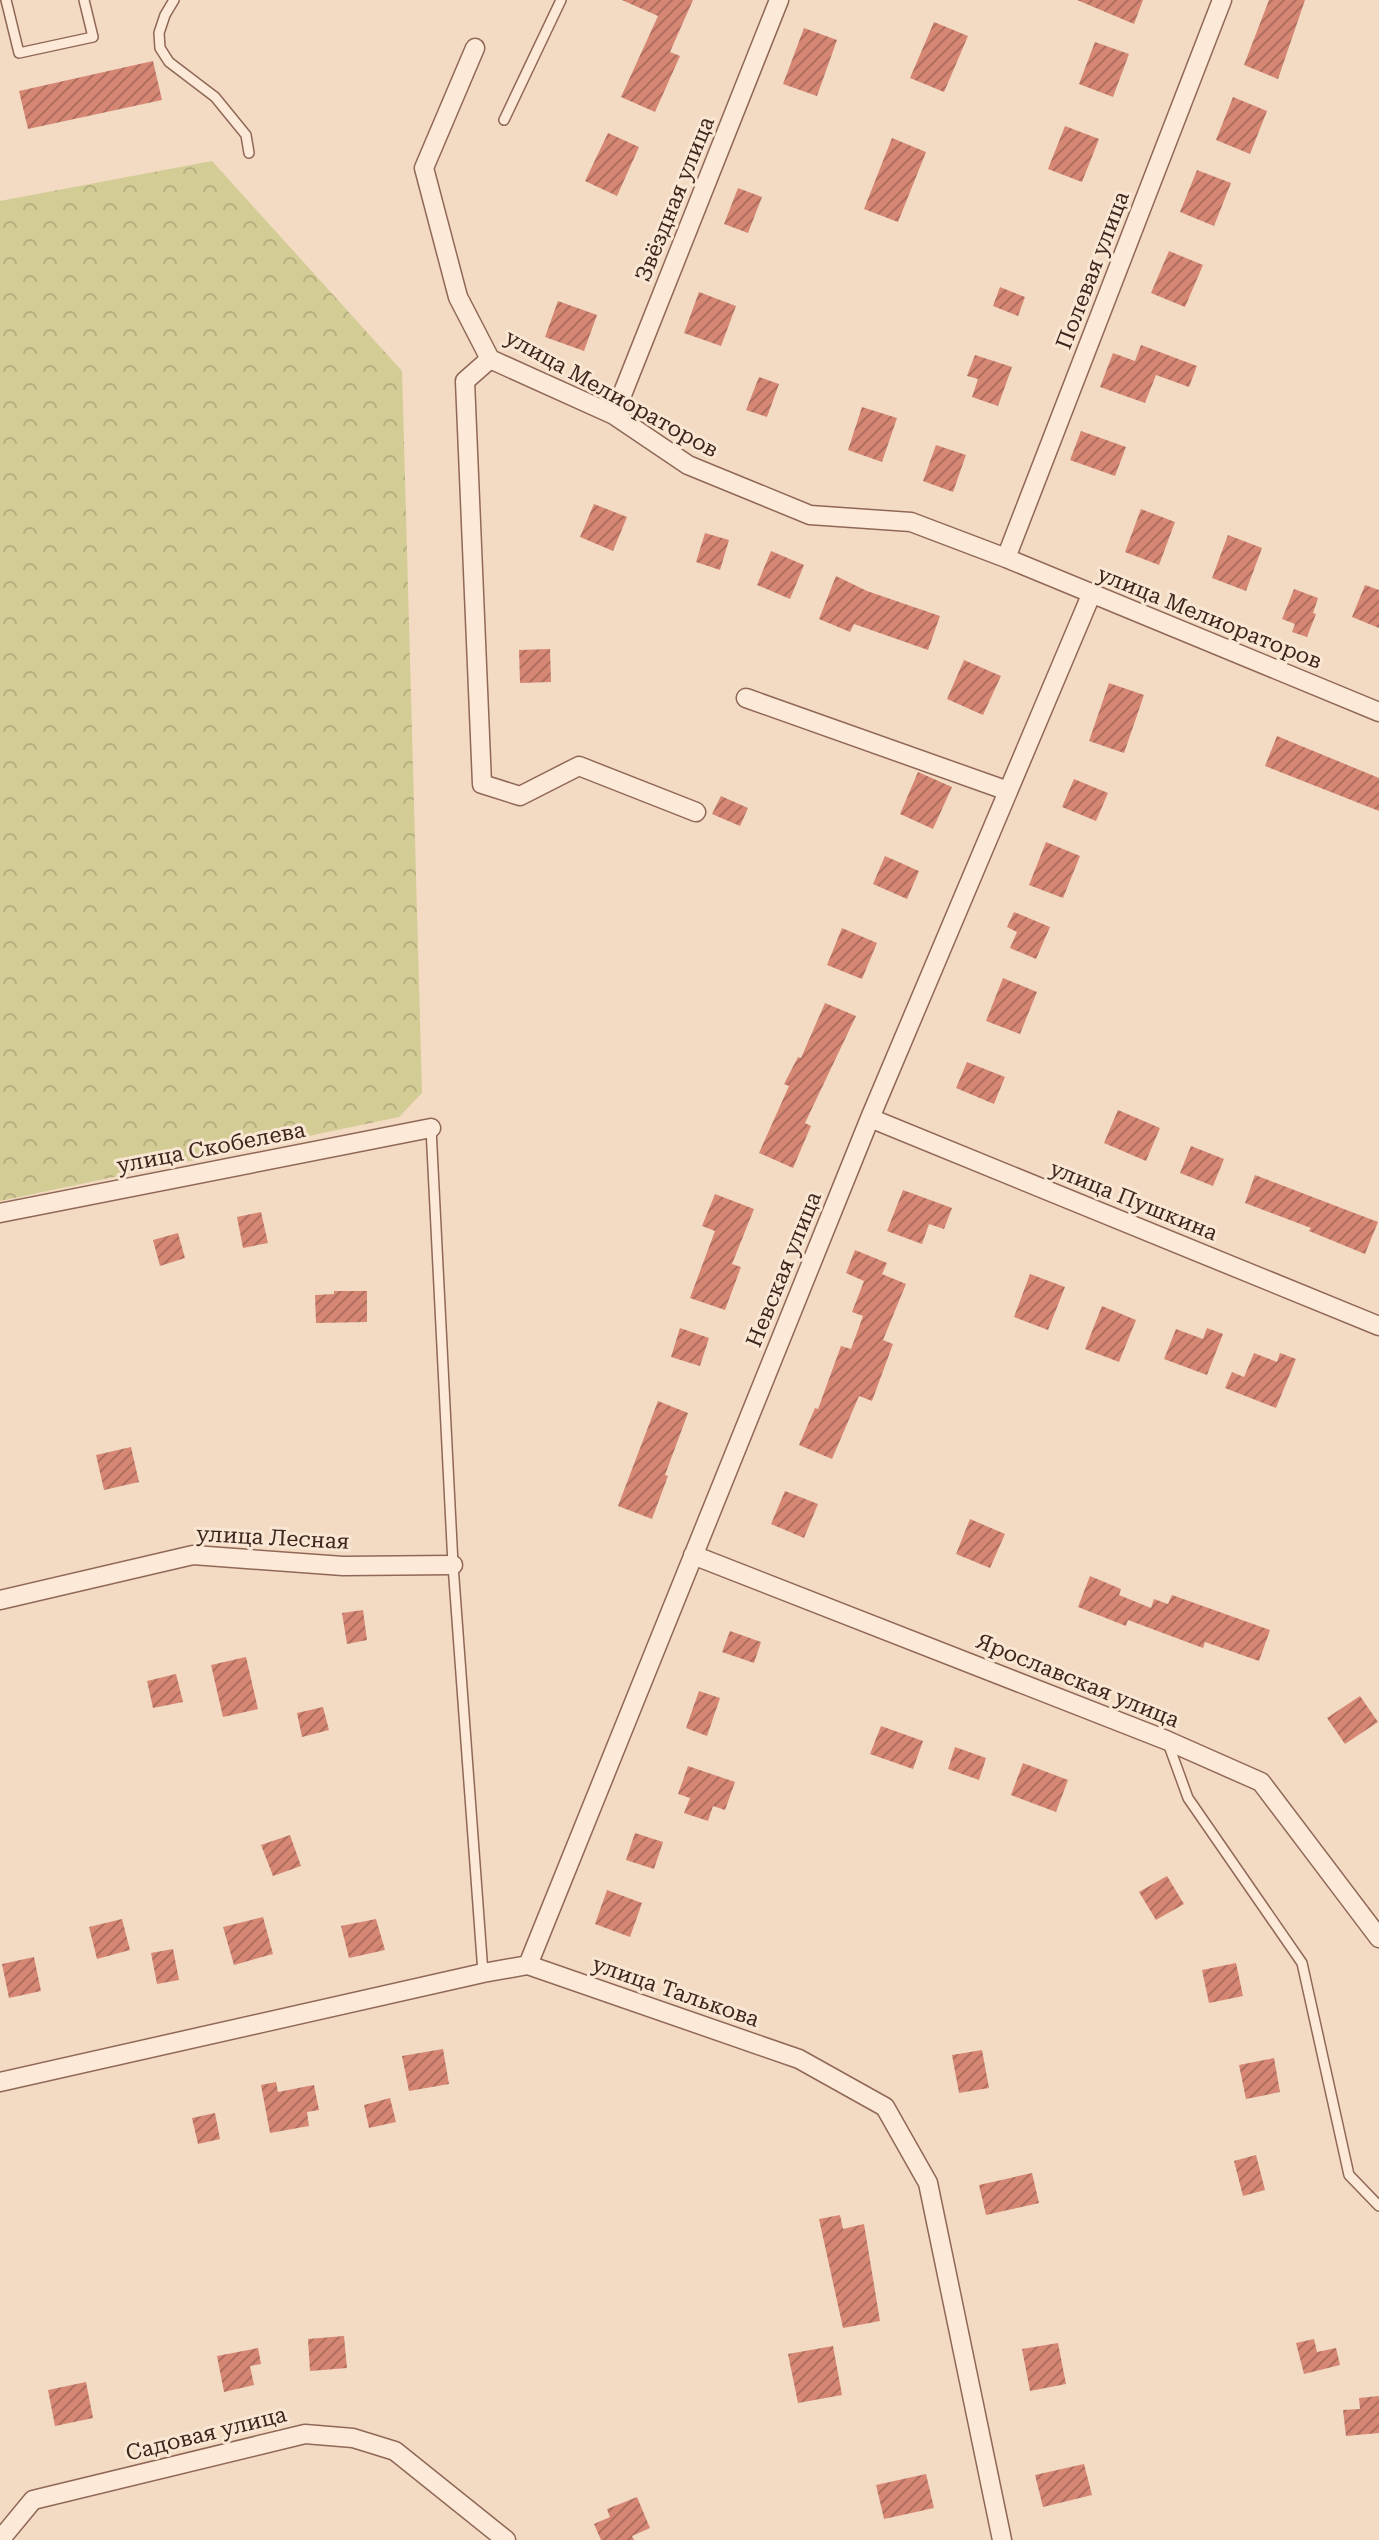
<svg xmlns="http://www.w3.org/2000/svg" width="1379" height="2540" font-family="'Roboto Serif',serif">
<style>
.forest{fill:url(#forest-crowns)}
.building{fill:url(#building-hatch)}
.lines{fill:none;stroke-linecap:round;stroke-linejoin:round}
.service-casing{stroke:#906857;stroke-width:12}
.minor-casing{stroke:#906857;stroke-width:21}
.service{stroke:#fce9d7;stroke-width:9}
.minor{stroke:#fce9d7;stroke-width:18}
.labels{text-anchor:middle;stroke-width:6;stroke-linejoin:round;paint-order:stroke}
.street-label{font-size:22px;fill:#3e251d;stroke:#f9e6d3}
</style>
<defs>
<pattern id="forest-crowns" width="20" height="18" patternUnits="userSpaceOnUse" patternTransform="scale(2)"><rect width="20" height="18" fill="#d3cc95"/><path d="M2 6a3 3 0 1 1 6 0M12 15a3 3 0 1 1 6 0" fill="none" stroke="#b6af80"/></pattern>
<pattern id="building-hatch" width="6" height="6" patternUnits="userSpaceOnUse" patternTransform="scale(2)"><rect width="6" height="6" fill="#d58774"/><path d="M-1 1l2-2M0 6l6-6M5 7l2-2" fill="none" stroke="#ae6e5f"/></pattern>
</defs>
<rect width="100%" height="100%" fill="#f3dac2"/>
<path class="forest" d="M212,161L402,371L422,1093L399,1117L0,1201V201Z"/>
<path class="building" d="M622,0H693L670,52L680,56L655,112L621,97L658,16Z
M1077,0H1143L1134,24Z
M1269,0H1305L1278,79L1244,65Z
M934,22L968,36L944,92L910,78Z
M804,28L837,40L817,96L783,84Z
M1095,42L1129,54L1113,97L1079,84Z
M153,61L162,100L28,129L19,91Z
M1233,97L1267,111L1250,154L1216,140Z
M1065,126L1099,139L1082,182L1048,169Z
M608,133L639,147L617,196L585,181Z
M892,138L926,152L898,222L864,209Z
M1197,170L1231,183L1214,226L1180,212Z
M738,188L762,197L748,233L724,224Z
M1169,251L1203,265L1185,307L1151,293Z
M1000,287L1025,297L1018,316L993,306Z
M699,292L736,306L721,346L684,333Z
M558,301L597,315L584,351L545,337Z
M1141,345L1197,366L1189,387L1156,375L1145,403L1100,387L1113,353L1135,361Z
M975,355L1012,367L998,406L972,397L978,379L967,376Z
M759,377L779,384L767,417L746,410Z
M862,407L897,418L882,462L848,450Z
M1081,431L1126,447L1115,476L1070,460Z
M936,445L966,455L953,492L923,481Z
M594,504L627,517L613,551L580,537Z
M1141,509L1175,522L1159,565L1125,552Z
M705,533L729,540L720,570L696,562Z
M1228,535L1262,548L1246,591L1212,578Z
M771,551L804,565L790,599L757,585Z
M836,576L867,591L940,616L928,650L854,624L850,632L819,619Z
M1365,585L1379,590V628L1352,617Z
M1294,589L1318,598L1313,613L1316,614L1307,637L1292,632L1295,624L1282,619Z
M550,649L551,682L520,683L519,650Z
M964,660L1001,676L983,715L947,699Z
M1109,683L1144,695L1124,753L1089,741Z
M1277,736L1379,778V811L1265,766Z
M918,772L952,787L933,829L900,814Z
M1074,779L1108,793L1096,821L1062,807Z
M721,796L748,808L740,826L712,814Z
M1046,842L1080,856L1063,898L1029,885Z
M885,856L919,871L907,899L873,884Z
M1014,912L1050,927L1036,959L1010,948L1017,932L1007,927Z
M842,928L877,943L862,979L827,965Z
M1003,978L1037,992L1020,1034L986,1021Z
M825,1003L856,1016L805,1123L811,1126L793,1168L759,1153L789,1086L784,1084L798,1057L801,1058Z
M967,1062L1005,1077L994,1104L956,1088Z
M1118,1110L1160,1128L1146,1161L1104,1143Z
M1191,1146L1224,1159L1213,1186L1180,1173Z
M1255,1175L1378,1222L1365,1254L1309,1231L1311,1228L1245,1203Z
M903,1190L952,1208L944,1229L929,1224L922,1244L887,1231Z
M715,1194L754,1209L732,1264L741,1267L725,1310L690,1298L715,1231L702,1226Z
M261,1212L268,1243L243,1248L237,1217Z
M178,1233L185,1258L160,1266L153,1240Z
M855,1250L887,1263L882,1274L906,1284L883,1340L893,1344L872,1401L859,1396L832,1459L799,1445L815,1408L818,1409L841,1346L851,1349L863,1316L852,1312L864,1281L846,1273Z
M1030,1274L1065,1287L1048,1330L1014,1317Z
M334,1291H367V1322L316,1323L315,1295L334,1294Z
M1102,1306L1136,1320L1119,1362L1085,1349Z
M680,1328L709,1338L700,1366L671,1357Z
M1207,1328L1223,1334L1207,1375L1164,1359L1176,1329L1203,1339Z
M1254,1353L1277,1362L1280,1353L1296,1359L1276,1408L1225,1388L1232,1372L1244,1377Z
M658,1401L688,1413L665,1475L668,1476L652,1519L618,1506Z
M131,1447L139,1482L104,1490L96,1455Z
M785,1491L818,1504L804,1538L771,1524Z
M970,1519L1005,1534L990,1568L956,1554Z
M1090,1576L1121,1589L1119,1595L1151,1608L1154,1599L1168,1604L1172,1595L1270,1630L1259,1661L1205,1642L1203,1648L1128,1620L1126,1626L1078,1607Z
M363,1610L367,1640L347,1644L342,1613Z
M730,1631L761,1642L754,1663L722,1652Z
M246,1657L258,1709L223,1717L211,1665Z
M176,1674L183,1702L153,1708L147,1681Z
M699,1691L720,1698L707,1736L686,1728Z
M1360,1696L1378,1722L1345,1744L1327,1718Z
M323,1707L329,1730L302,1737L297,1713Z
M881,1726L923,1741L913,1769L870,1754Z
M955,1747L986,1758L979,1780L948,1769Z
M1023,1763L1068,1780L1056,1812L1011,1795Z
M688,1766L735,1782L725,1810L713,1806L708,1821L684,1813L690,1798L678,1794Z
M635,1833L663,1842L654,1869L626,1860Z
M290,1835L301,1866L273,1876L261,1845Z
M1167,1876L1184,1904L1156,1920L1139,1892Z
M607,1890L642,1903L630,1937L595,1924Z
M263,1917L273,1954L234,1965L223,1927Z
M122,1919L130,1950L97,1959L89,1927Z
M376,1919L385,1950L349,1958L341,1926Z
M173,1949L179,1980L157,1984L151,1953Z
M34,1957L41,1991L9,1998L2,1964Z
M1236,1963L1243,1996L1209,2003L1202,1970Z
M443,2049L449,2084L409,2091L402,2056Z
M982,2050L989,2088L959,2093L952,2055Z
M1274,2058L1280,2092L1246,2099L1239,2065Z
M276,2082L278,2092L314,2085L319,2110L307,2112L309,2126L270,2133L261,2085Z
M390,2098L396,2122L369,2128L364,2105Z
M215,2113L220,2139L198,2144L192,2118Z
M1256,2155L1265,2190L1243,2196L1234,2161Z
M1032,2173L1039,2203L986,2215L979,2185Z
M840,2215L843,2229L864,2224L880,2321L843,2328L819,2219Z
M344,2336L347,2368L310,2371L308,2339Z
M1314,2339L1317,2352L1336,2348L1340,2365L1304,2374L1296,2343Z
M1058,2343L1066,2384L1030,2391L1022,2349Z
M833,2346L842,2395L798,2403L788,2354Z
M258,2348L261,2364L250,2366L254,2385L224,2392L217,2356Z
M86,2382L93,2418L55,2426L48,2390Z
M1379,2396V2433L1346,2436L1343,2410L1360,2409L1359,2398Z
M1084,2464L1092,2495L1043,2507L1035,2475Z
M926,2474L934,2508L884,2519L876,2485Z
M637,2497L650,2528L632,2536L634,2540H601L594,2524L610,2517L607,2509Z"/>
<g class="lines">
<defs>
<path id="service" d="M6,0L19,53L93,37L84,0
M174,0L165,15L159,33L160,48L169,62L215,97L246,135L249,153
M504,120L561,0
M431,1128L453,1565L483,1973
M1168,1743L1188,1798L1302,1963L1349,2175L1379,2206"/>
<path id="minor" d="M475,48L424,168L458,297L490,359L614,415L688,465L810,515L911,522L1006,558L1379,712
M490,359L465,381L482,784L520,796L579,766L696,812
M614,415L779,0
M1006,558L1222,0
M746,698L1008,791
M870,1118L1379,1326
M0,1213L431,1128
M693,1555L1166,1740L1261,1782L1379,1938
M0,1600L193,1555L343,1566L453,1565
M528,1965L870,1118L1091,595
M0,2082L483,1973L528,1965L799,2059L885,2107L928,2183L1002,2540
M0,2540L33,2500L305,2434L353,2438L395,2451L506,2540"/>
</defs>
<use href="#service" class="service-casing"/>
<use href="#minor" class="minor-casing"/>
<use href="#service" class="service"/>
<use href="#minor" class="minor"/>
</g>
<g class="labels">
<g class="street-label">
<text transform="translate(674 199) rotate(-68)" y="8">Звёздная улица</text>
<text transform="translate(1092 270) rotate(-69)" y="8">Полевая улица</text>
<text transform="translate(612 393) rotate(29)" y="8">улица Мелиораторов</text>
<text transform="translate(1210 617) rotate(22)" y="8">улица Мелиораторов</text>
<text transform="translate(211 1147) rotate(-11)" y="8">улица Скобелева</text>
<text transform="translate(1134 1200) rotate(22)" y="8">улица Пушкина</text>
<text transform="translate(783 1269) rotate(-68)" y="8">Невская улица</text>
<text transform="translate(273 1537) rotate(3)" y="8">улица Лесная</text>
<text transform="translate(1078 1680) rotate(22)" y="8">Ярославская улица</text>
<text transform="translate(676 1991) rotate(19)" y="8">улица Талькова</text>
<text transform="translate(206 2433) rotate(-14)" y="8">Садовая улица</text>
</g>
</g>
</svg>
